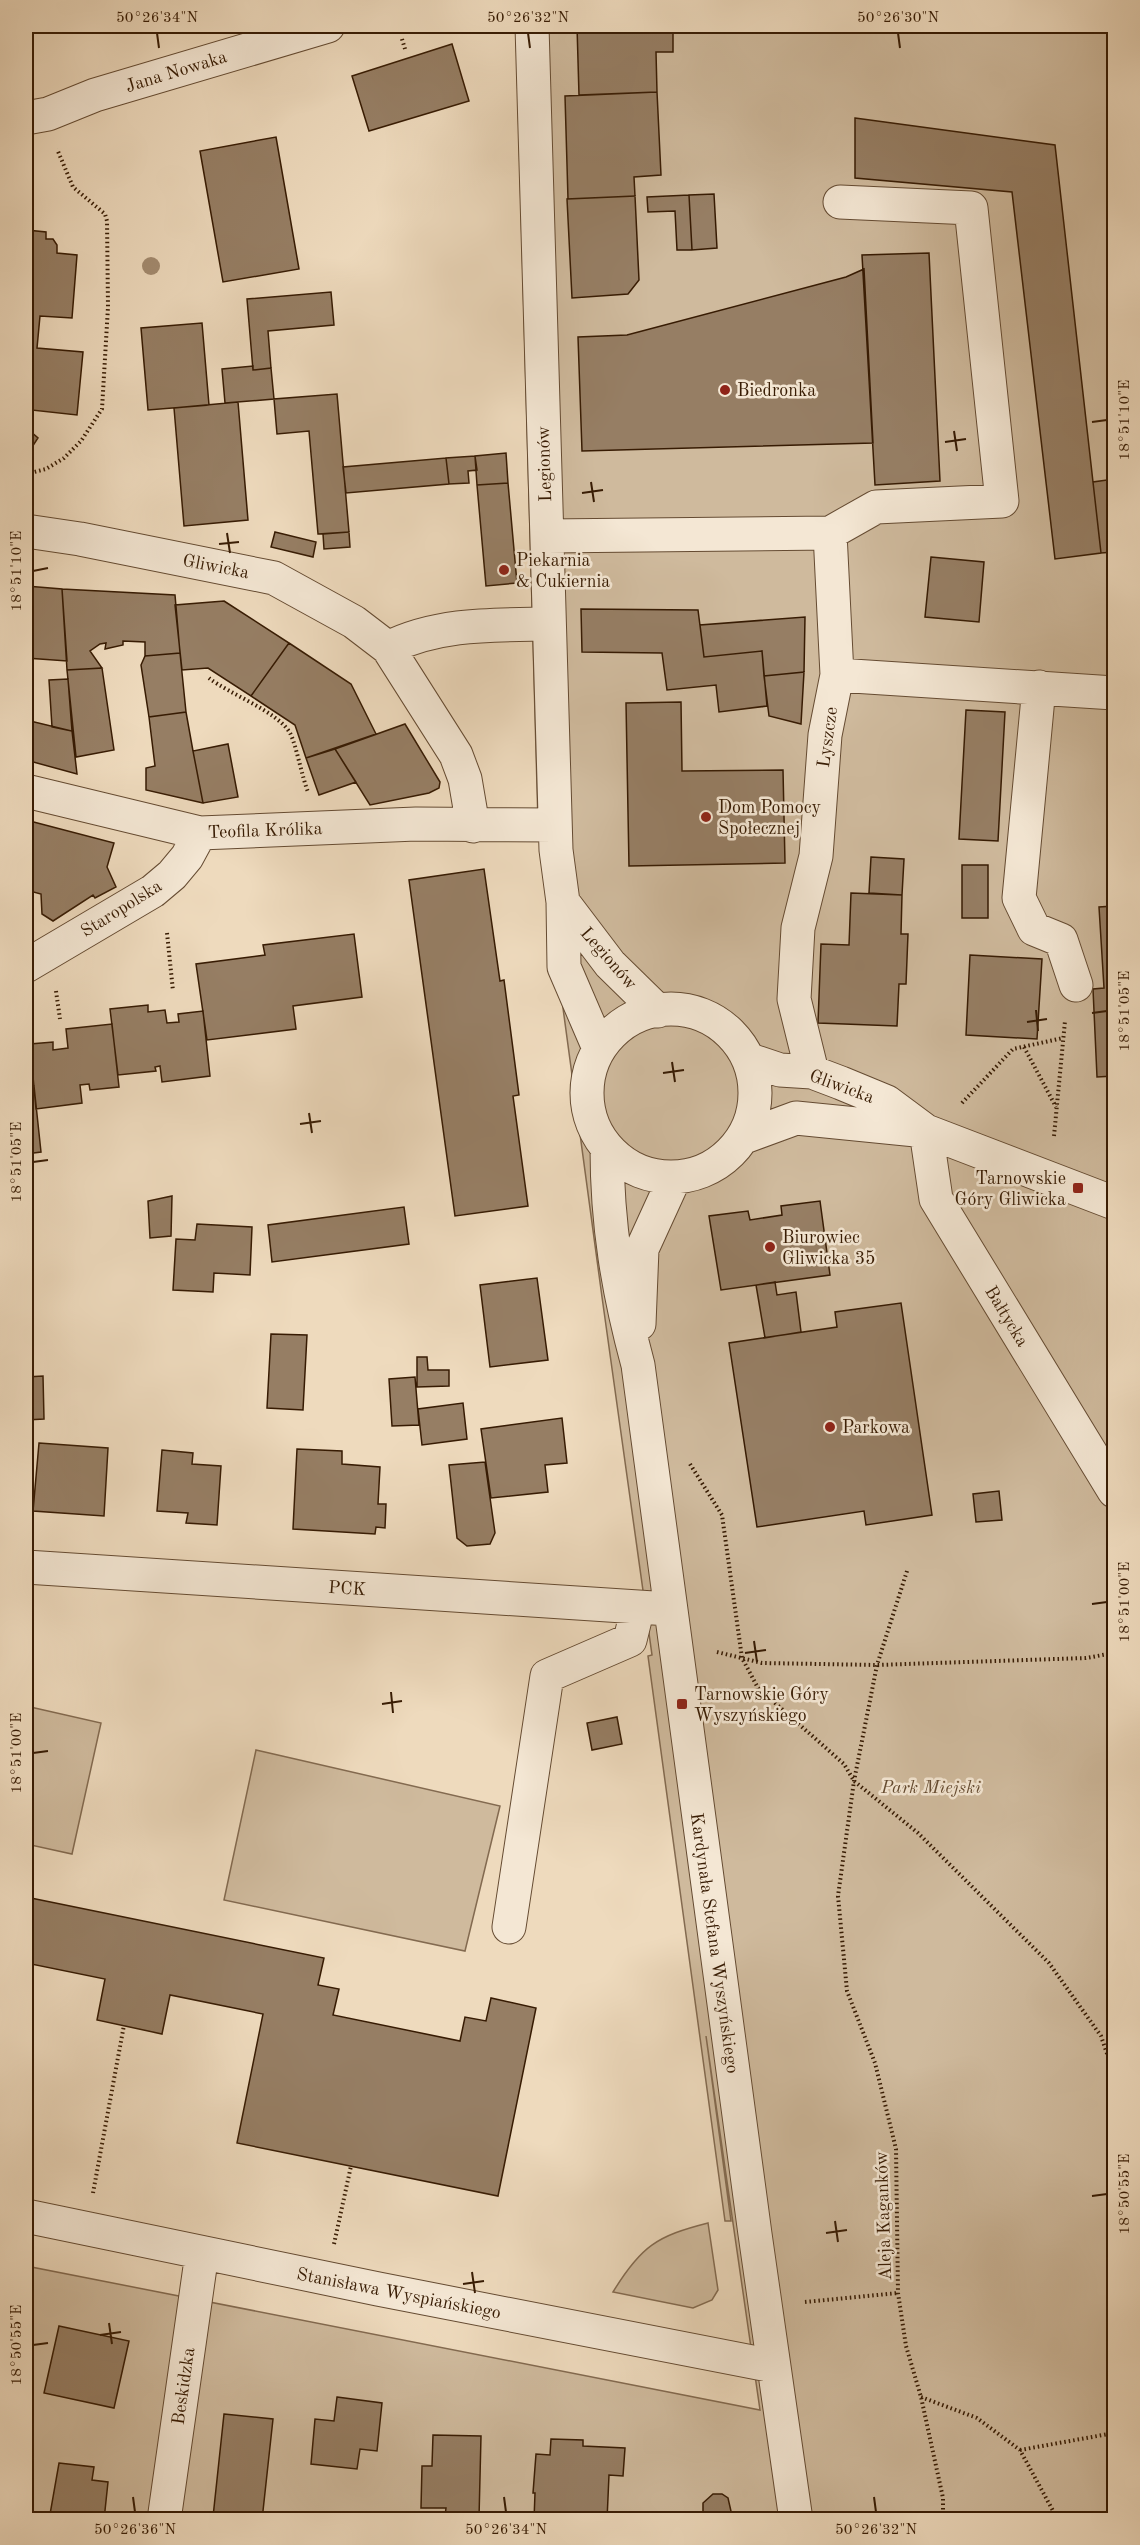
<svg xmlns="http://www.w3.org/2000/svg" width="1140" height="2545" font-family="'Old Standard TT',serif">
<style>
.green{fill:#cfba9d;stroke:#836a50;stroke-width:1.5}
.building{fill:#967e64;stroke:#371b03;stroke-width:1.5}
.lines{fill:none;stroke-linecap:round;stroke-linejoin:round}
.minor-casing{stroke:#654b32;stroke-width:35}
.path{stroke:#371b03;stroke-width:4;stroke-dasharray:1.5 3;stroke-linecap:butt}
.minor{stroke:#f4e7d4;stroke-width:33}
.tree{fill:#a38b70}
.ticks{fill:none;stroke:#371b03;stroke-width:2}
.poi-dot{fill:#8f2418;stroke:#f4e7d4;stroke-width:2}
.labels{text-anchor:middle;stroke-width:5;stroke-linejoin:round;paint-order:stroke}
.street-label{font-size:18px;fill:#371b03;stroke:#f4e7d4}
.poi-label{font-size:18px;fill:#371b03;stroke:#f4e7d4;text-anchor:start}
.park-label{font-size:18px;font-style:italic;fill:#654b31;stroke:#f4e7d4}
.neatline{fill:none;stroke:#371b03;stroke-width:2}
.ticks-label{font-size:15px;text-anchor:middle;fill:#371b03}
</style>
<rect width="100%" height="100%" fill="#eedabd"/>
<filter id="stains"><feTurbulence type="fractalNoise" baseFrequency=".00333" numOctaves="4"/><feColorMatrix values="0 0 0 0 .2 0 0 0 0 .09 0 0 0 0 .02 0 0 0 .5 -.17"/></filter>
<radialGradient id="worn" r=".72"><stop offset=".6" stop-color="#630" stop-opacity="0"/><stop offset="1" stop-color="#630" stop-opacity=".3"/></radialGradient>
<path class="green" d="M516,26H1114V2519H26V2266L760,2410L706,2036L731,2221H725L648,1656L652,1655L602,1297L538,823Z
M26,1706L101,1723L72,1854L26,1844Z
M256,1750L500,1806L465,1951L224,1900Z
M708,2223L718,2290L712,2300L693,2308L613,2292C641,2246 657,2236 708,2223Z"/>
<path class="building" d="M577,26H656V29L673,28V52H656L657,92L579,95Z
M452,44L469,101L369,131L352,76Z
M657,92L661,175L634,177L635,196L568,199L565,96Z
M855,118L1055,145L1101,553L1055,559L1012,192L855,178Z
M276,137L299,269L223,282L200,151Z
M714,194L717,248L692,250L689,195Z
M689,195L692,250H677L675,211L648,212L647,197Z
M635,196L639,280L628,294L572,298L567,199Z
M26,202L28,205L27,230L46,232V239H53L57,245V253L77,255L72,318L40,316L37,348L83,352L77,415L32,410L30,431L38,438L34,444L26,436Z
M929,253L940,481L875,485L862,255Z
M864,269L873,443L582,451L578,337L627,335L846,277Z
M331,292L334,325L268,331L271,368L253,370L247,299Z
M202,323L209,405L148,410L141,328Z
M253,366V370L271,368L274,399L225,403L222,369Z
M337,394L349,532L318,534L309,431L277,434L274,399Z
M238,402L248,520L184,526L174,408Z
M506,453L508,483L477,485L475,456Z
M475,456L477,470L468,471L469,483L449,484L446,458Z
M446,458L449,484L346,493L343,467Z
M1114,479V552L1101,553L1093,482Z
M508,483L517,583L486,586L477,485Z
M275,532L316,542L313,557L271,547Z
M349,532L350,547L324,549L323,534Z
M931,557L984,562L979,622L925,617Z
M26,586L62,589L67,661L26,658Z
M62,589L175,595L180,653L145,656V642L123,641V645L105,649L106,643L100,644L90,651L102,668L67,670Z
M224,601L289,643L251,696L208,668L182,670L175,605Z
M581,609L698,610L704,657L762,651L767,706L719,712L716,685L667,690L662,653L582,652Z
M805,617L804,672L764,676L762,651L704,657L700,625Z
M289,643L351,684L376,734L306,758L295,725L251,696Z
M180,653L186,712L149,717L141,665L145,656Z
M102,668L114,750L76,757L67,670Z
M804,672L801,724L769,716L764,676Z
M68,679L72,731L52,727L49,680Z
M681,702L682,771L783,770L785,863L629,866L626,703Z
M966,710L1005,712L998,841L959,839Z
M186,712L193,751L203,803L146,790V768L155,766L149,717Z
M26,720L72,731L77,774L26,760Z
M405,724L440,782L439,788L429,793L370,805L335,749Z
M228,744L238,797L203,803L193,751Z
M335,749L356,782L319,795L306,758Z
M26,820L114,843L107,867L116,887L95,898L93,895L53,921L42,914L41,894L26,890Z
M1114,820V1076L1097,1077L1093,989L1104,988L1099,907L1114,906L1108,821Z
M871,857L904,859L902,895L869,893Z
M962,865H988V918H962Z
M484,869L500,981L504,980L519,1095L513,1096L528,1206L455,1216L409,880Z
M851,893L902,895L901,934H908L906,984H899L897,1026L818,1023L821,944L849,945Z
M354,934L362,997L293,1006L296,1029L207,1040L196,964L265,955L263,945Z
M970,955L1042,959L1037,1039L966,1035Z
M148,1005V1012L165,1010L167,1023L179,1022L178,1014L203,1011L210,1076L162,1082L160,1066L155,1067L156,1071L118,1075L110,1009Z
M112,1024L119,1087L90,1090L89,1084L80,1085L82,1103L36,1109L30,1044L53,1042V1050L68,1048L66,1029Z
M34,1086L41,1152L26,1154V1087Z
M172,1196L171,1236L150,1238L148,1201Z
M820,1201L830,1275L721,1290L709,1216L748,1211L750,1220L782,1215L781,1206Z
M404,1207L409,1244L272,1262L268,1225Z
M197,1224L252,1227L250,1275L214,1273L213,1292L173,1290L176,1239L195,1240Z
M537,1278L548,1360L490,1367L480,1285Z
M775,1282L777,1295L796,1292L801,1332L765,1338L756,1285Z
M901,1303L932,1515L866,1525L864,1511L757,1527L729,1343L837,1327L835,1312Z
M271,1334L307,1335L303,1410L267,1408Z
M417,1357H427L428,1370H449V1386L417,1387Z
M43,1376L44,1419L26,1420V1377Z
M415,1377L419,1425L392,1426L389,1379Z
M463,1403L467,1439L422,1445L418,1409Z
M562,1418L567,1463L545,1465L548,1492L491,1498L481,1429Z
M39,1443L108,1448L104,1516L33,1511Z
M297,1449L342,1451V1464L380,1467L378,1504H386L385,1528L376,1527L375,1534L293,1529Z
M162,1450L193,1453L192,1464L221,1466L217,1525L186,1523L188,1513L157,1511Z
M485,1462L495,1533L490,1544L467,1546L457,1538L449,1465Z
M999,1491L1002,1520L976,1522L973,1494Z
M617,1717L622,1744L592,1750L587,1723Z
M26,1897L324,1958L318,1985L339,1989L333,2015L460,2041L465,2017L486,2021L491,1998L536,2008L498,2196L237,2143L263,2014L170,1995L162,2034L97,2020L105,1979L26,1963Z
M59,2326L129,2341L114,2408L44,2393Z
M337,2397L382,2403L377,2451L360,2449L357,2469L311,2464L315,2419L334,2421Z
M224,2414L273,2419L262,2520L213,2517Z
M433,2435L481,2436L479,2518L445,2516L446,2508H421L422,2466H432Z
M551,2439L583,2440V2446L625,2448L623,2476L609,2475L607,2520H534L535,2493H533L536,2454L550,2455Z
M59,2463L94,2467L92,2480L108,2482L104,2520H49Z
M713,2494H722L728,2498L733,2520H666V2518L703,2513V2503Z"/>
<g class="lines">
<defs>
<path id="minor" d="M532,26L556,850L563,902L564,967L598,1046
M26,118L48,114L95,95L328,26
M26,531L80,539L274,578L354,622L388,648L456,755L465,779L473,826
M547,536L830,533L876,507L1002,501L971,208L840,202
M388,648C438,623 493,625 548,624
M837,675L1114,693
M1039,687L1019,898L1034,929L1061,940L1076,985
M26,791L200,833L416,824L555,825
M563,902L610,964L658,1011
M26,966L153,891L172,875L187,857L200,833
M587 1093a84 84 0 1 1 168 0a84 84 0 1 1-168 0Z
M750,1060L780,1070L812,1072L841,1083L887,1102L926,1131
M812,1072L794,999L798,928L816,856L825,735L837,675L830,533
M926,1131L936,1199L1114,1491
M747,1136L796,1118L926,1131L1114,1203
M607,1148C607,1225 618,1291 638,1365L755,2234L796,2520
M639,1324L642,1249L674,1179
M26,1567L669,1609
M509,1927L547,1676L630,1640L638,1607
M26,2216L378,2289L773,2366
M164,2520L202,2253"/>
</defs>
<use href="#minor" class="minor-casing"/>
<path class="path" d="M402,39L405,49
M26,474L46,469L64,458L81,441L102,409L108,307L107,221L105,214L73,187L57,149
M209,678C229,694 277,711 290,733C296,744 302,777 308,792
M167,933L173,991
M56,991L60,1019
M1024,1047L1056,1107
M962,1103L1013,1049L1063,1038
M1054,1136L1065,1021
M690,1464L722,1515L742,1658L758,1688L844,1764L854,1781L918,1833L1049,1963L1101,2036L1114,2074
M907,1571L877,1665L854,1781L838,1896L847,1991L875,2063L896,2149L898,2293L906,2346L921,2397L943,2498V2520
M717,1652L762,1663L877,1665L1086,1658L1114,1653
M93,2193L124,2025
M334,2244L351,2166
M805,2302L898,2293
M921,2397L977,2418L1020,2450L1058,2520
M1020,2450L1114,2433"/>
<use href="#minor" class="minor"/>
</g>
<circle class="tree" cx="151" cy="266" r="9"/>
<path class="ticks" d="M157,33L159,48M528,33L530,48M898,33L900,48M1092,422L1107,420M954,431L957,451M945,442L966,439M591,482L594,502M582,493L603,490M227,533L230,553M219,544L239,542M33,571L48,568M1036,1010L1038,1031M1092,1013L1107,1011M1027,1022L1047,1019M672,1062L675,1082M663,1073L684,1070M309,1113L312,1133M300,1124L321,1121M33,1162L48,1160M1092,1604L1107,1602M754,1641L757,1662M745,1653L766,1650M391,1692L393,1713M382,1704L402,1701M33,1753L48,1751M1092,2196L1107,2194M835,2221L838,2242M826,2233L847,2230M472,2272L475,2293M463,2284L484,2281M109,2323L112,2344M100,2335L121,2332M33,2345L48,2343M133,2497L135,2512M504,2497L506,2512M874,2497L876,2512"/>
<g class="poi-dot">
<circle cx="725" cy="390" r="6"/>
<circle cx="504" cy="570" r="6"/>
<circle cx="706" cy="817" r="6"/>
<rect x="1072" y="1182" width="12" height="12" rx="3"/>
<circle cx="770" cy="1247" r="6"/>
<circle cx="830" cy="1427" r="6"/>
<rect x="676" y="1698" width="12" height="12" rx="3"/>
</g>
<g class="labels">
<g class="street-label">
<text transform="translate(176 71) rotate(-17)" y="6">Jana Nowaka</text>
<text transform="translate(544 464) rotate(-92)" y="6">Legionów</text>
<text transform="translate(216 566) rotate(11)" y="6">Gliwicka</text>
<text transform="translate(827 737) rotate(-82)" y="6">Lyszcze</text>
<text transform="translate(265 830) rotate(-2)" y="6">Teofila Królika</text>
<text transform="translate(121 908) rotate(-32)" y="6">Staropolska</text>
<text transform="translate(609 958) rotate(49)" y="6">Legionów</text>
<text transform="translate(842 1086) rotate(20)" y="6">Gliwicka</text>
<text transform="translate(1007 1316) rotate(59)" y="6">Bałtycka</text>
<text transform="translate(347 1588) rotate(4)" y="6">PCK</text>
<text transform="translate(715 1943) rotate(82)" y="6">Kardynała Stefana Wyszyńskiego</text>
<text transform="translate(883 2216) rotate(-92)" y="6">Aleja Kaganków</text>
<text transform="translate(399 2293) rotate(11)" y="6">Stanisława Wyspiańskiego</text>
<text transform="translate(183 2386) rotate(-82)" y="6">Beskidzka</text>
</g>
<g class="poi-label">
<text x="737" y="396">Biedronka</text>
<text x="516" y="566">Piekarnia<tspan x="516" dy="21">&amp; Cukiernia</tspan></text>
<text x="718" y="813">Dom Pomocy<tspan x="718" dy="21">Społecznej</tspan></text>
<text x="1066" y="1184" text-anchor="end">Tarnowskie<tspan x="1066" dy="21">Góry Gliwicka</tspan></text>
<text x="782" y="1243">Biurowiec<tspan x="782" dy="21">Gliwicka 35</tspan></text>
<text x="842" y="1433">Parkowa</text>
<text x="694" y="1700">Tarnowskie Góry<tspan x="694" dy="21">Wyszyńskiego</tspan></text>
</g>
<g class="park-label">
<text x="931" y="1793">Park Miejski</text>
</g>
</g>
<rect width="1140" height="2545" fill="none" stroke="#eedabd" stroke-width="66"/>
<rect x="33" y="33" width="1074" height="2479" class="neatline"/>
<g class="ticks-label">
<text x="157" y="22">50°26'34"N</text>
<text x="528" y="22">50°26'32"N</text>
<text x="898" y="22">50°26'30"N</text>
<text transform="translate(1124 420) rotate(-90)" y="5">18°51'10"E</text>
<text transform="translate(16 571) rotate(-90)" y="5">18°51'10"E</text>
<text transform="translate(1124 1011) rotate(-90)" y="5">18°51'05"E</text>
<text transform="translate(16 1162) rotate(-90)" y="5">18°51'05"E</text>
<text transform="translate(1124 1602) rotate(-90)" y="5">18°51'00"E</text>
<text transform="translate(16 1753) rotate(-90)" y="5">18°51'00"E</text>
<text transform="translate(1124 2194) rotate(-90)" y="5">18°50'55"E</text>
<text transform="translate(16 2345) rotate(-90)" y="5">18°50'55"E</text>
<text x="135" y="2534">50°26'36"N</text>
<text x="506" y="2534">50°26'34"N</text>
<text x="876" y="2534">50°26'32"N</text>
</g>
<rect width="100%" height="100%" filter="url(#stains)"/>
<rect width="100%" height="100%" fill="url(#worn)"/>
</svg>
